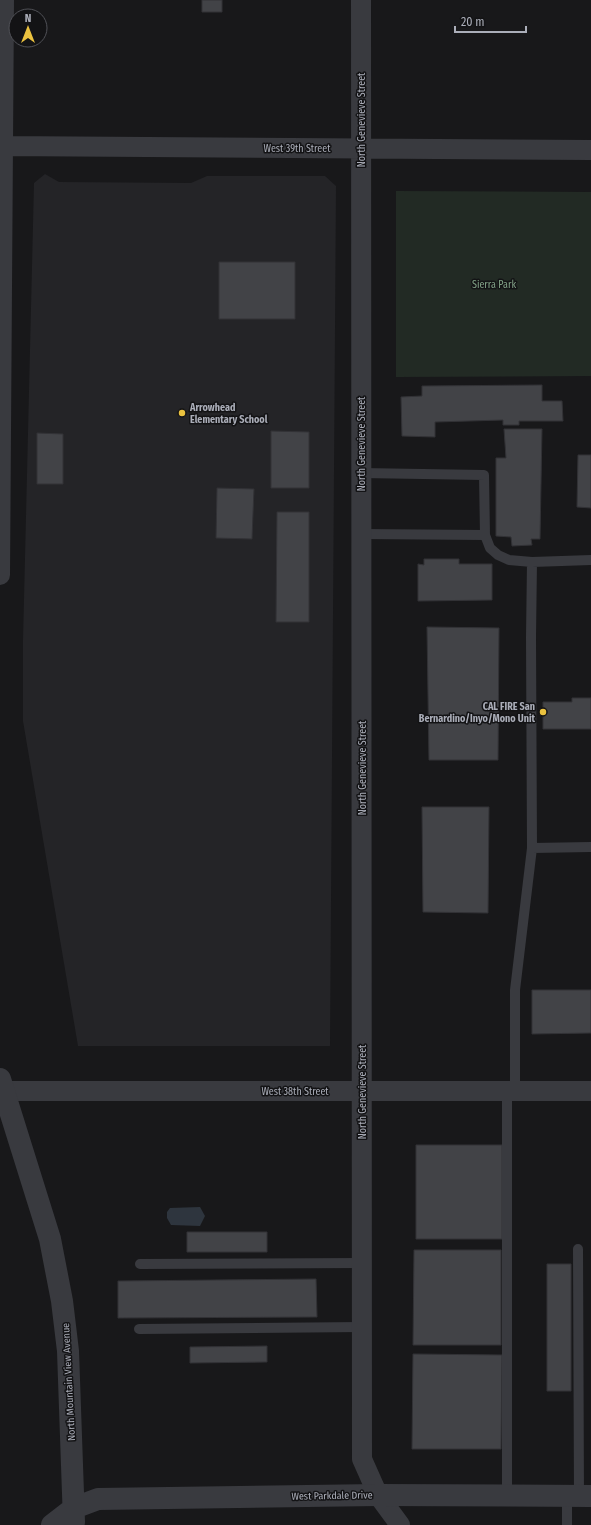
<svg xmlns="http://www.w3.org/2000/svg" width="591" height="1525" font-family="'Fira Sans Condensed',sans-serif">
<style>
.built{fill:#242427}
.green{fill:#222a24}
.water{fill:#2e353e}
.building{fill:#424347;stroke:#323236}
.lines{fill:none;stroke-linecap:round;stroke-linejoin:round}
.service{stroke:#393a3f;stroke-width:10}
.minor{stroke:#393a3f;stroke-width:20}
.tertiary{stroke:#393a3f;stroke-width:22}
.poi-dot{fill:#ebc23f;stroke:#131315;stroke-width:1.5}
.labels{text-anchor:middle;stroke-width:3;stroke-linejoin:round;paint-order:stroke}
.street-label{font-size:10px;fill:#abaeb9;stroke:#131315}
.park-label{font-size:10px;fill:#83a388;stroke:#131315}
.poi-label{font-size:10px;font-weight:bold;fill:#abaeb9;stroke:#131315;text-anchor:start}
</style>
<rect width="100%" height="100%" fill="#18181a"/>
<path class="built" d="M45,174L59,182L191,183L207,176H325L336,186L330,1046H78L23,721V641L34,183Z"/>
<path class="green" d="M396,191L591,192V376L396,377Z"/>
<path class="water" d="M200,1207L205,1216L200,1226L171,1225L167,1218V1212L170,1208Z"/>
<path class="building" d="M202,0H222V12H202Z
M219,262H295V319H219Z
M542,385V401H562L563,421H519V425H503V420L435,422V437L402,436L401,397L422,396V386Z
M504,429H542L540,539H531L532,545L512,546L511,537L496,536V458H506Z
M271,431L309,432V488H271Z
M37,433L63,434V484H37Z
M578,455H591V508L577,507Z
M217,488L254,489L252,539L216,538Z
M277,512H309V622H276Z
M424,559H459V564H492V600L418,601V564L424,565Z
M427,627L499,628L498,760H429Z
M572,698H591V729H543V702H572Z
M422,807H489L488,913L423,912Z
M532,990H591V1033L532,1034Z
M416,1145H502V1239H416Z
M187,1232H267V1252H187Z
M414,1250H501V1345H413Z
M547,1264H571V1391H547Z
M316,1279L317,1317L118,1318V1281Z
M267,1346V1362L190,1363V1347Z
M413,1354L502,1355L501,1449H412Z"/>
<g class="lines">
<path class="service" d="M361,473L484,475L485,535L490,548L498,555L509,560L532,562
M361,534L485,535
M591,560L532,562L531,637L532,848L591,847
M515,1091V990L532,848
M578,1249L579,1496
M140,1264L362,1263
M139,1329L362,1327
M507,1495V1091
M567,1525V1496"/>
<path class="minor" d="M361,0L362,1459L378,1495L400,1525
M2,146L591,150
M0,575L4,0
M0,1091H591"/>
<path class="tertiary" d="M0,1079L50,1239L62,1301L68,1351L74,1522
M52,1525L74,1508L98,1499L378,1495L591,1496"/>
</g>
<g class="poi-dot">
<circle cx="182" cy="413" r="4"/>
<circle cx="543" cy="712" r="4"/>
</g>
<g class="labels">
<g class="street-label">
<text transform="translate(361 120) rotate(-90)" y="4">North Genevieve Street</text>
<text x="297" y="152">West 39th Street</text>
<text transform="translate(361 444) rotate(-90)" y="4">North Genevieve Street</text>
<text transform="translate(362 768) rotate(-90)" y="4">North Genevieve Street</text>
<text x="295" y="1095">West 38th Street</text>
<text transform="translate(362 1092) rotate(-90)" y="4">North Genevieve Street</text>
<text transform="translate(68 1382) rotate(-93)" y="4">North Mountain View Avenue</text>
<text transform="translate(332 1495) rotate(-1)" y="4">West Parkdale Drive</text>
</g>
<g class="park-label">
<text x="494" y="288">Sierra Park</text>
</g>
<g class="poi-label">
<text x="190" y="411">Arrowhead<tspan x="190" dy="12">Elementary School</tspan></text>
<text x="535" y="710" text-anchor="end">CAL FIRE San<tspan x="535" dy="12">Bernardino/Inyo/Mono Unit</tspan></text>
</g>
</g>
<g transform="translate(28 28)"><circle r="19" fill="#131315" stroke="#505157"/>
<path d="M0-3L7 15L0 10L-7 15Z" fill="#ebc23f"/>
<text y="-6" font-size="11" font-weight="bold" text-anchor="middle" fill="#abaeb9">N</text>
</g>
<path d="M455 26v6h71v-6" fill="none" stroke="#abaeb9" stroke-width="2"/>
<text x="461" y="26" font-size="12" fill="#abaeb9" stroke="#131315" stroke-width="3" paint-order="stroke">20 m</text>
</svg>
